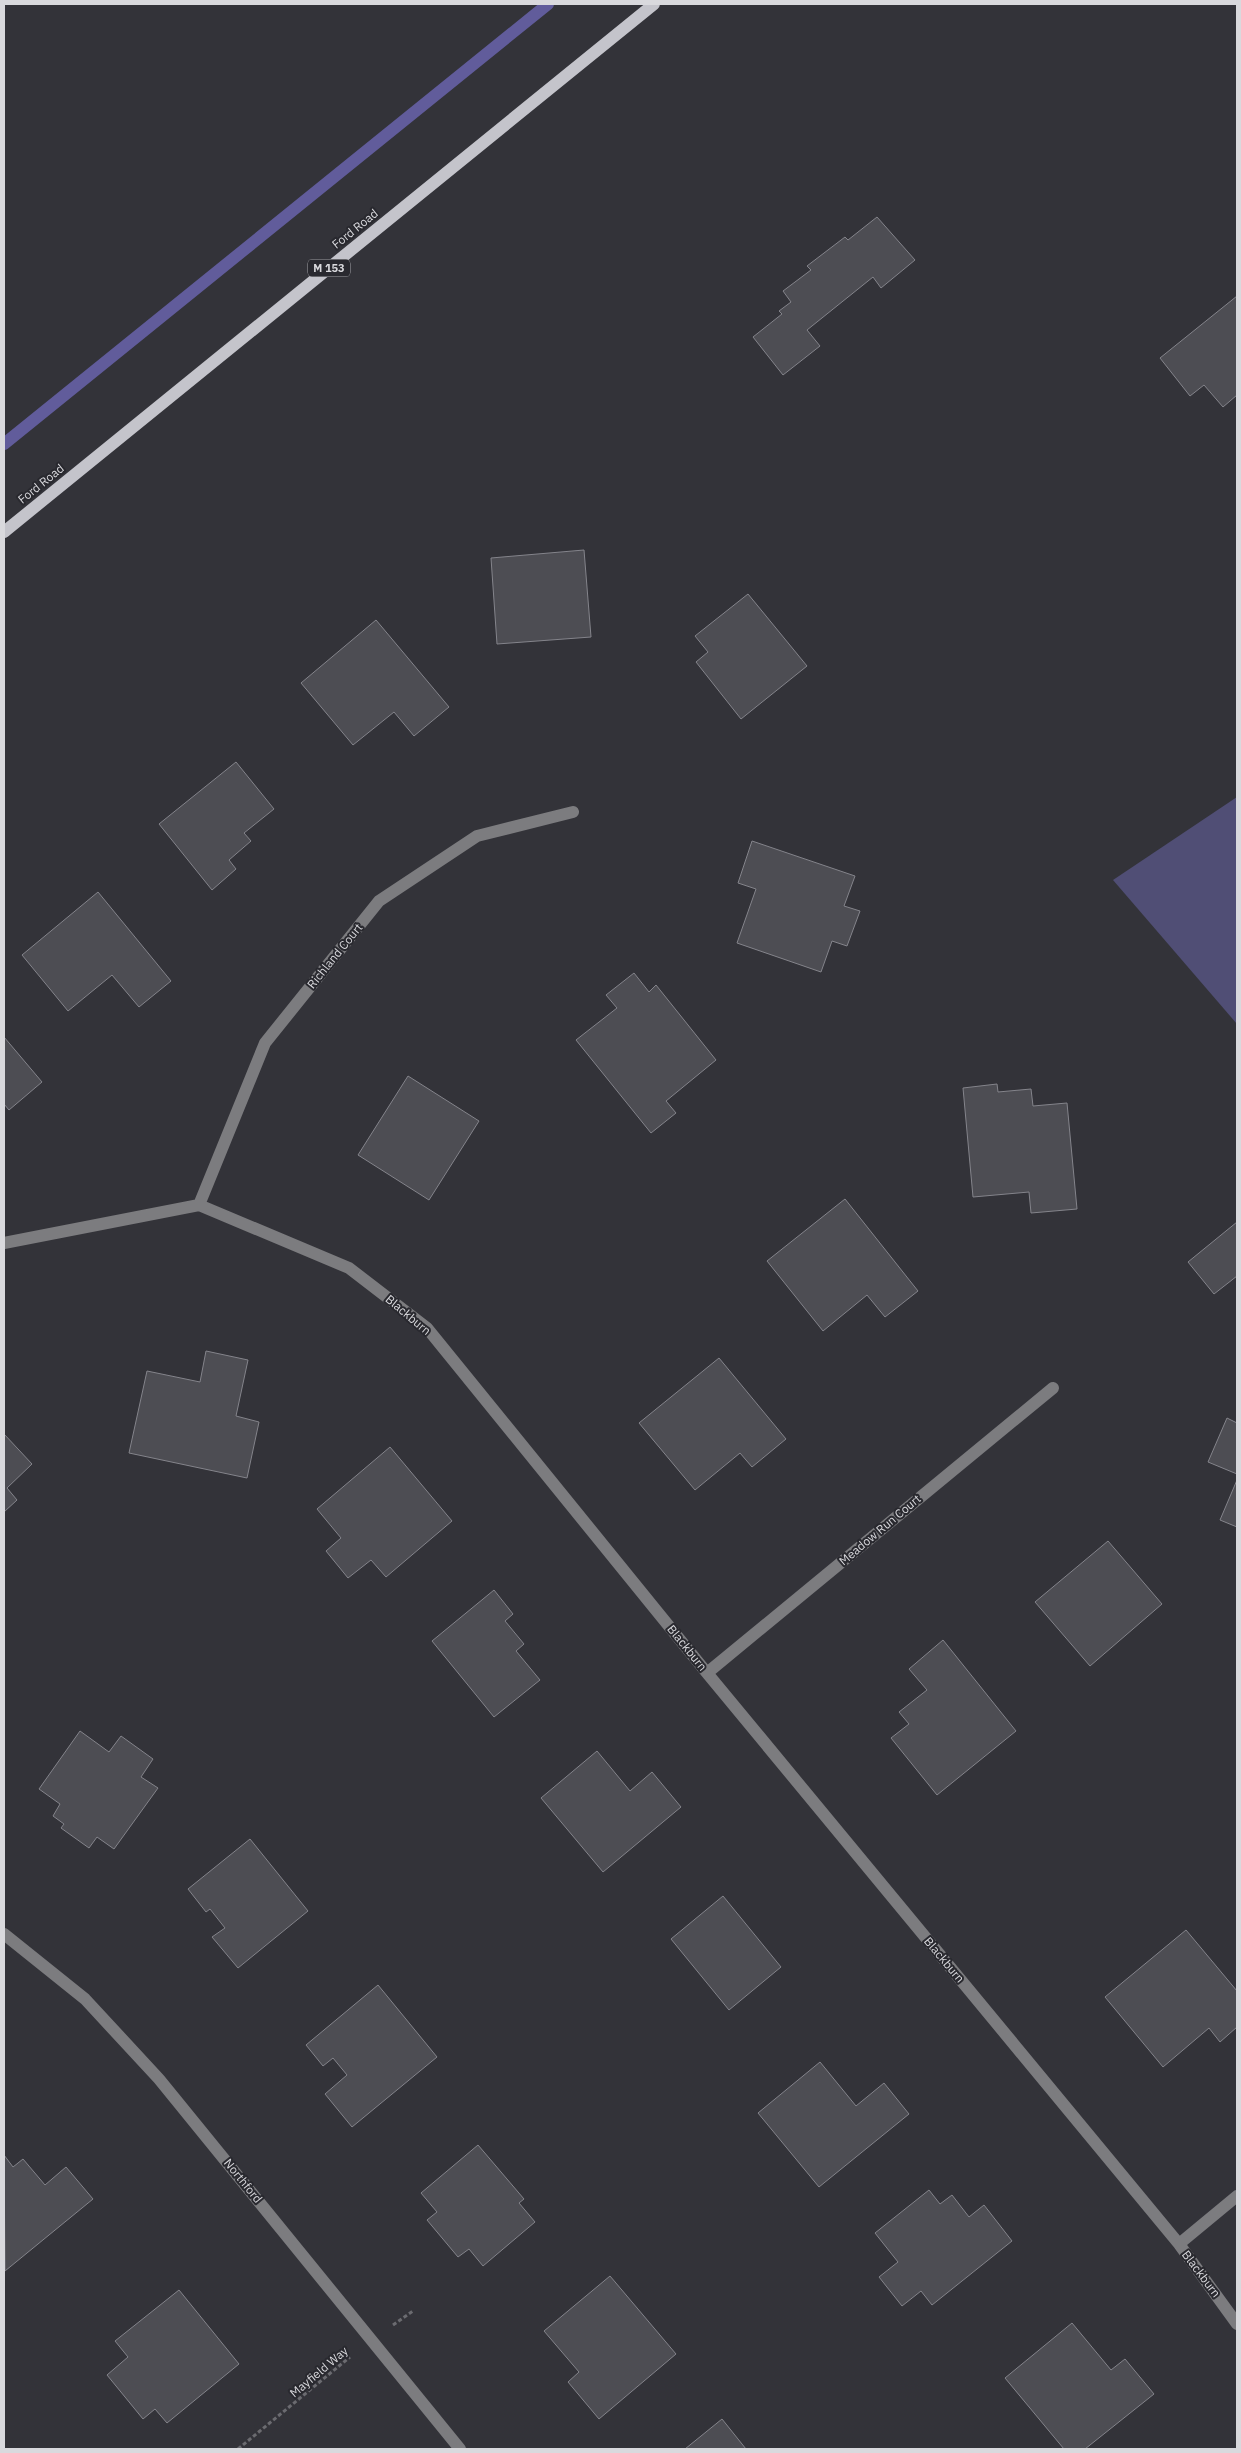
<svg xmlns="http://www.w3.org/2000/svg" width="1241" height="2453" font-family="'IBM Plex Sans',sans-serif">
<style>
.green{fill:#504e75}
.lines{fill:none;stroke-linecap:round;stroke-linejoin:round}
.stream{stroke:#615c9b;stroke-width:12}
.building{fill:#4d4d53;stroke:#84848b}
.path{stroke:#6b6b70;stroke-width:3;stroke-dasharray:4 2.5;stroke-linecap:butt}
.minor{stroke:#7c7c7f;stroke-width:12}
.major{stroke:#c4c4cb;stroke-width:12}
.labels{text-anchor:middle;stroke-width:4;stroke-linejoin:round;paint-order:stroke}
.shield{fill:#29292f;stroke:#a4a4a9;stroke-width:1}
.shield-label{font-size:11px;font-weight:bold;fill:#d9d9dd}
.street-label{font-size:12px;fill:#d9d9dd;stroke:#29292f}
</style>
<rect width="100%" height="100%" fill="#333339"/>
<path class="green" d="M1237,797V1024L1113,880Z"/>
<g class="lines">
<path class="stream" d="M4,444L548,4"/>
</g>
<path class="building" d="M877,217L915,260L881,288L873,277L807,330L820,346L783,375L753,337L782,314L779,311L791,302L783,291L811,270L807,266L845,237L848,240Z
M1237,296V395L1223,407L1204,385L1190,396L1160,358Z
M584,550L591,637L497,644L491,558Z
M748,594L807,666L741,719L696,662L708,652L695,636Z
M376,620L449,707L414,736L394,712L353,745L301,683Z
M236,762L274,809L244,833L251,841L229,860L236,869L212,890L159,824Z
M752,841L855,876L844,906L860,911L847,946L832,941L821,972L737,943L756,889L738,883Z
M98,892L171,981L139,1007L112,975L68,1011L22,955Z
M634,973L649,992L656,985L716,1060L666,1101L676,1113L651,1133L576,1040L617,1008L606,995Z
M4,1037L42,1082L9,1110L4,1104Z
M408,1076L479,1121L429,1200L358,1155Z
M997,1084L998,1092L1031,1089L1033,1106L1067,1103L1077,1209L1031,1213L1029,1192L973,1197L963,1088Z
M845,1199L918,1291L885,1317L867,1295L823,1331L767,1261Z
M1237,1222V1276L1214,1294L1188,1262Z
M206,1351L248,1360L236,1416L259,1422L247,1478L129,1453L147,1371L200,1382Z
M719,1358L786,1439L752,1467L740,1453L695,1490L639,1423Z
M1227,1418L1237,1423V1474L1208,1462Z
M4,1434L32,1464L7,1488L17,1500L4,1512Z
M390,1447L452,1521L386,1577L371,1560L348,1578L326,1551L341,1538L317,1509Z
M1237,1480V1527L1220,1520Z
M1108,1541L1162,1604L1090,1666L1035,1602Z
M494,1590L513,1614L505,1621L524,1644L516,1651L540,1680L494,1717L432,1641Z
M943,1640L1016,1731L937,1795L891,1738L909,1724L899,1712L927,1690L909,1669Z
M80,1731L109,1752L121,1736L153,1759L141,1777L158,1788L114,1849L97,1837L89,1848L61,1828L64,1824L53,1816L60,1804L39,1789Z
M597,1751L630,1791L652,1772L681,1807L603,1872L541,1798Z
M250,1839L308,1911L238,1968L212,1937L225,1928L210,1909L206,1912L188,1889Z
M723,1896L781,1967L729,2010L671,1939Z
M1186,1930L1237,1991V2027L1220,2042L1209,2028L1163,2067L1105,1997Z
M378,1985L437,2057L352,2127L325,2094L347,2075L333,2058L323,2066L306,2045Z
M820,2062L856,2106L884,2083L909,2114L819,2187L758,2113Z
M478,2145L524,2199L519,2203L535,2222L483,2266L469,2249L458,2257L427,2220L437,2212L421,2193Z
M4,2155L13,2167L23,2159L45,2185L66,2167L93,2199L5,2271Z
M929,2190L940,2204L952,2195L969,2217L984,2205L1012,2241L932,2305L921,2291L902,2306L879,2277L898,2262L875,2233Z
M610,2276L676,2354L599,2419L568,2382L579,2372L544,2331Z
M179,2290L239,2364L167,2423L155,2409L143,2419L107,2375L128,2357L115,2341Z
M1072,2323L1111,2370L1125,2359L1154,2394L1085,2449H1064L1005,2378Z
M722,2419L746,2449H685Z"/>
<g class="lines">
<path class="path" d="M393,2325L413,2311
M238,2449L350,2357"/>
<path class="minor" d="M199,1205L265,1043L379,901L477,836L573,812
M4,1243L199,1205L349,1268L427,1328L707,1673L1179,2244L1237,2324
M707,1673L1053,1388
M4,1934L85,1999L159,2079L460,2449
M1179,2244L1237,2196"/>
<path class="major" d="M4,532L654,4"/>
</g>
<g class="labels">
<rect class="shield" x="308" y="259.5" width="42" height="17" rx="4"/>
<g class="shield-label">
<text x="329" y="272">M 153</text>
</g>
<g class="street-label">
<text transform="translate(355 229) rotate(-39)" y="4">Ford Road</text>
<text transform="translate(41 484) rotate(-39)" y="4">Ford Road</text>
<text transform="translate(335 956) rotate(-51)" y="4">Richland Court</text>
<text transform="translate(408 1315) rotate(40)" y="4">Blackburn</text>
<text transform="translate(880 1530) rotate(-40)" y="4">Meadow Run Court</text>
<text transform="translate(687 1648) rotate(51)" y="4">Blackburn</text>
<text transform="translate(944 1960) rotate(50)" y="4">Blackburn</text>
<text transform="translate(243 2181) rotate(51)" y="4">Northford</text>
<text transform="translate(1201 2274) rotate(53)" y="4">Blackburn</text>
<text transform="translate(319 2372) rotate(-40)" y="4">Mayfield Way</text>
</g>
</g>
<rect width="1241" height="2453" fill="none" stroke="#d9d9dd" stroke-width="10"/>
</svg>
